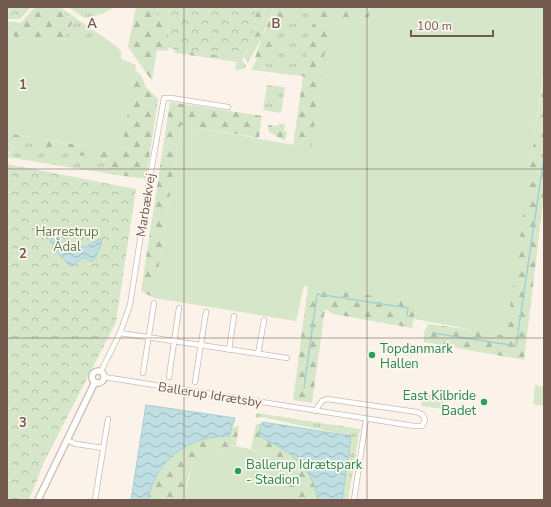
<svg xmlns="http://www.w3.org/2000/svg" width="551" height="507" font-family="'Nunito Sans',sans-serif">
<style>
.grass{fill:url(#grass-tufts)}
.forest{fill:url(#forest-firs)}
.park{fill:url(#park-crowns)}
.garden{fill:#d6e7c9}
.water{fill:url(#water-waves);stroke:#a6cfd4}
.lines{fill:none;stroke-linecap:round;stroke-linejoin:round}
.stream{stroke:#a6cfd4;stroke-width:1.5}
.minor-casing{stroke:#ccbbb0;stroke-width:6}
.tertiary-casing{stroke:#ccbbb0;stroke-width:8}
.minor{stroke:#fff;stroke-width:4.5}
.tertiary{stroke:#fff;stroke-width:5.5}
.grid{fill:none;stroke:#735a4f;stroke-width:1;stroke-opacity:0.55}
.leisure-dot{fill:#2e9e5b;stroke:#fdf7ef;stroke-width:1.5}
.labels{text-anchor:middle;stroke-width:3.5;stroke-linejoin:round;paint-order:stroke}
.street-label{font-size:13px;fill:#735a4f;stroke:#fdf7ef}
.park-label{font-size:13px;fill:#587848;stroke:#fdf7ef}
.leisure-label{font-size:13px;fill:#27864d;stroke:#fdf7ef;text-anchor:start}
.grid-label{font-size:13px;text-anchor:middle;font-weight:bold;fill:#735a4f;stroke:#fdf7ef;stroke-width:3.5;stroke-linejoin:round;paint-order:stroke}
</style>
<defs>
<pattern id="grass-tufts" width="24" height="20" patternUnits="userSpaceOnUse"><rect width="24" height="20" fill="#d6e7c9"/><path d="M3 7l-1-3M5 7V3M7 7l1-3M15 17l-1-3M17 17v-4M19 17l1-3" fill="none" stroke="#b2bea6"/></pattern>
<pattern id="forest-firs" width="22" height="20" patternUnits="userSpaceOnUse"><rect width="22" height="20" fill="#d6e7c9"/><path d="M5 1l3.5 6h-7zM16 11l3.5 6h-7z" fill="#b2bea6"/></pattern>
<pattern id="park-crowns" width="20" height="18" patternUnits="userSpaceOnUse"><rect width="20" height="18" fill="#d6e7c9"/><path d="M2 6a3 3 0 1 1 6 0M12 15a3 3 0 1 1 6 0" fill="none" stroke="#b2bea6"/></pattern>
<pattern id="water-waves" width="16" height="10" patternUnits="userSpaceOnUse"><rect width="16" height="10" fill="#bfdfe3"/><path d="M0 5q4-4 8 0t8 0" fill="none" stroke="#a0b8ba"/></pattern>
</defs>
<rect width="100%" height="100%" fill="#fbf3e9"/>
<path class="grass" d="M56,7H60L115,45L64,39L73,21Z
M68,7H115L102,14L84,18Z
M265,7H274L263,33H265L261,42L258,39Z
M282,7H369L368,15L309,77L251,70Z
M267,85L285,87L281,113L263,110Z
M26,136L47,140L43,145L106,160L117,175L7,157L15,147L27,142Z
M257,413L360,429L348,500H342L350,436L262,417L255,418Z"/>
<path class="forest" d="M35,7H56L73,21L64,39L56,41L7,36V21L21,23Z
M136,7H158L156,17L169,20L168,48L169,51L157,50L152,81L128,47Z
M256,7H265L258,39L260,41L248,63L244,57L252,41Z
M274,7H291L275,41L270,43L271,50L264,60L255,57Z
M369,7H384L310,162L293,145L310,30L322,8L368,14Z
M173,48L242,59L246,66L244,69L235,70L237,62L175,53Z
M135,70L141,75L146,87L158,99L146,179L117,175L106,160L50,150L43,144L47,140L121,152Z
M544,74V195L524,360L424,342V332L428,324L504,334Z
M170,102L262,116L259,138L181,125L154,298L141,291Z
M279,124H285L284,131H287L285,141L269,132L268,125L277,126Z
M7,133L26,136L27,142L15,147L7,155Z
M308,286L417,300L412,328L333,314L325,309L312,403L293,400Z
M256,424H261L259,435C266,441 273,443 281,448C300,459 315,477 318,500H286L289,477L265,455L251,449Z
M237,426H239L236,446C215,448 201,453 190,472C186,479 187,492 185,500H148C156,459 188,436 229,436L231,429Z"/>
<path class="park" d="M7,7H31L20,19H7Z
M158,7H256L252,41L242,59L168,48L169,20L156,17Z
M7,164L136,189L116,322L44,462L29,500H7Z"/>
<path class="garden" d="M371,7H544V70L506,336L414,319L416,302L304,286L296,321L154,298L181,125L311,148L330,16L368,20Z
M7,36L56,41L64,39L115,45L121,51V59L136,65L121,152L7,133Z
M535,385L544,387V406L533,404Z
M423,393L444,396L442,409L421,406Z
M236,446C251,449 287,459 289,478C290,485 287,493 286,500H185C191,461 194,450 236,446Z"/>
<path class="water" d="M54,234L63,237L71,246L85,247L100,239L102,241L96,257L91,262L85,257L70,266L57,252L55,245L50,242Z
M146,405L235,418L229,436C188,436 156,459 148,500H131Z
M263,422L351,436L342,500H318C315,477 300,459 281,448C273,443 266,441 259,435L261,424Z"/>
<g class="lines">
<path class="stream" d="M433,333L516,346L544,157
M304,388L317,294L408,308L407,316"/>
<defs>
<path id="minor" d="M120,333L287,358
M229,350L234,316
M258,354L264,320
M101,371L120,333L130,305L149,182L164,98H171L228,107
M143,373L154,303
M104,377L414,426H422L425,421L423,415L417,412L327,399L322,401L315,411
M169,377L179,308
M195,382L206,312
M67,440L76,444L103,448
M95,500L108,419
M354,500L366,419"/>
<path id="tertiary" d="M92 377a6 6 0 1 1 12 0a6 6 0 1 1-12 0Z
M38,500L95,382"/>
</defs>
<use href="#minor" class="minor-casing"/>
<use href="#tertiary" class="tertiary-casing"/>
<use href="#minor" class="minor"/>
<use href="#tertiary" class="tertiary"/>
</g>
<path class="grid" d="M184,7V500M367,7V500M7,169H544M7,338H544"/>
<g class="leisure-dot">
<circle cx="372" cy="355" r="4"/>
<circle cx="484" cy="402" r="4"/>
<circle cx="238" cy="471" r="4"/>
</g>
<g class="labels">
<g class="street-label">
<text transform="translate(145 205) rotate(-81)" y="5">Marbækvej</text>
<text transform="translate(210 394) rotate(9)" y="5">Ballerup Idrætsby</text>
</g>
<g class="park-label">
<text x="67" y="236">Harrestrup<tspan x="67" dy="15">Ådal</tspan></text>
</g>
<g class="leisure-label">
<text x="380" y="353">Topdanmark<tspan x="380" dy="15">Hallen</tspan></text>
<text x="476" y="400" text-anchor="end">East Kilbride<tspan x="476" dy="15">Badet</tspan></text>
<text x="246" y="469">Ballerup Idrætspark<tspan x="246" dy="15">- Stadion</tspan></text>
</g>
</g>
<g class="grid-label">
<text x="92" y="28">A</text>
<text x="276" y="28">B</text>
<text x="23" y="89">1</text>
<text x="23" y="258">2</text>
<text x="23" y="427">3</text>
</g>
<rect width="551" height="507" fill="none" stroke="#735a4f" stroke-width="16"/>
<path d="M411 30v6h82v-6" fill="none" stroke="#735a4f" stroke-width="2"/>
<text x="417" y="30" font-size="12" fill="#735a4f" stroke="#fdf7ef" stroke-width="3" paint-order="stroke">100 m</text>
</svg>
